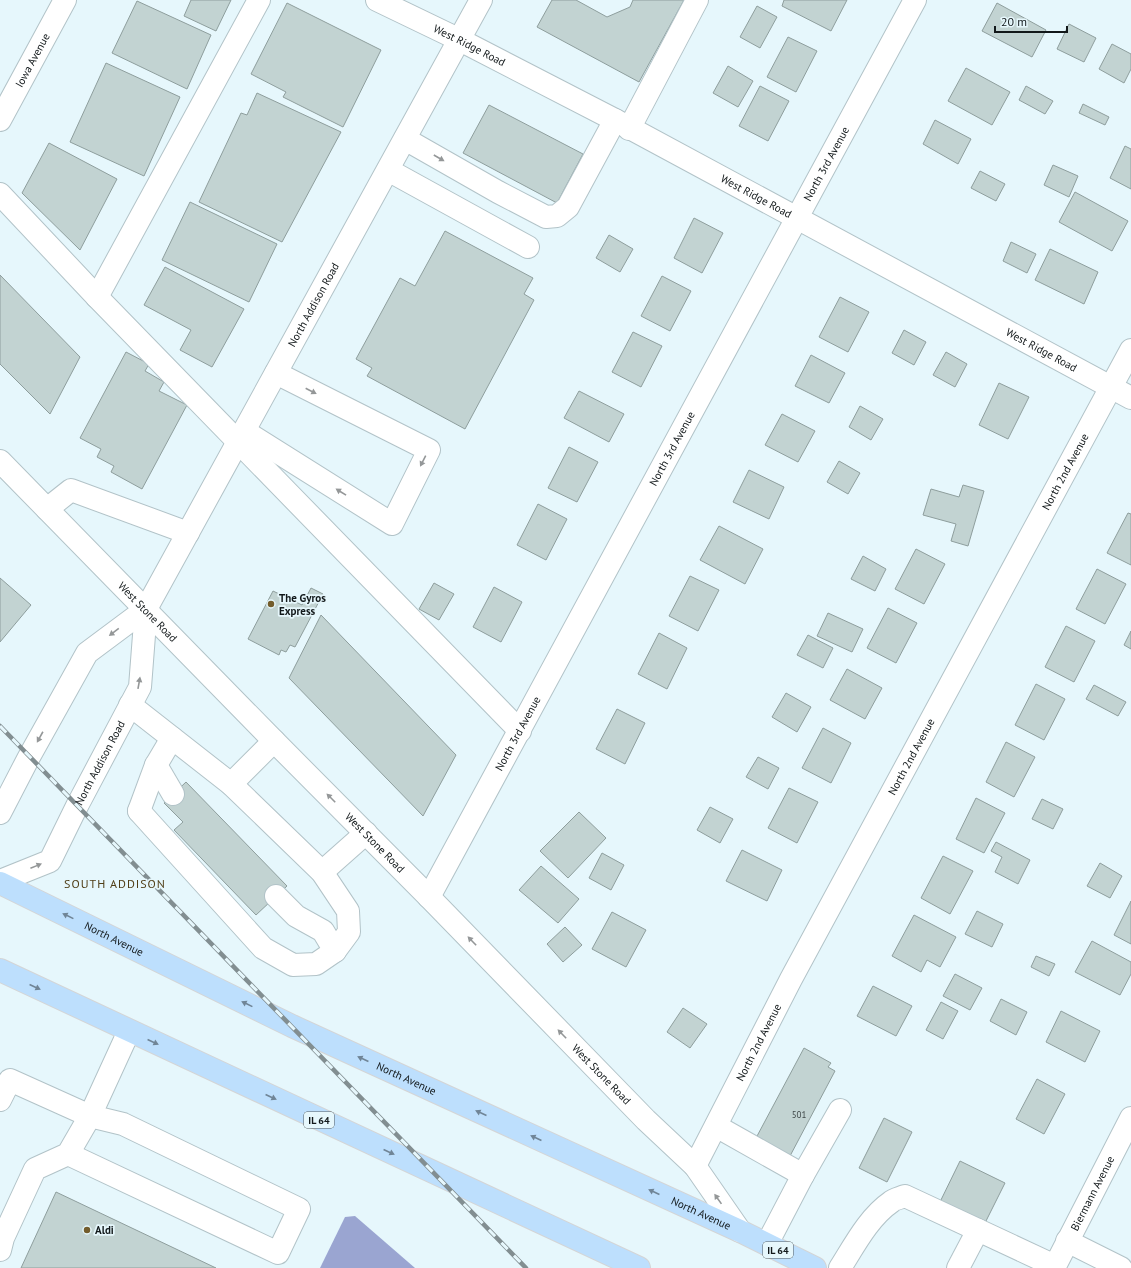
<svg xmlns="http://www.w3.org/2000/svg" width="1131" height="1268" font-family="'PT Sans',sans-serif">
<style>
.water{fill:#9aa5d1}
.building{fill:#c2d3d2;stroke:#8e9e9d}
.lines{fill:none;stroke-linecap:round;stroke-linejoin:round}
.minor-casing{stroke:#b2c3c8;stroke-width:24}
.major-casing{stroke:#d4d5d6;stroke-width:24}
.minor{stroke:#fff;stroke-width:22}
.major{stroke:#bddffd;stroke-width:22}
.rail-casing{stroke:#828e91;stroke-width:4.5}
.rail{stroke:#e6f7fc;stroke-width:3;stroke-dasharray:9;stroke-linecap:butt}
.oneway{fill:#949798}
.oneway2{fill:#708597}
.poi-dot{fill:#735c2c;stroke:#e6f7fc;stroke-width:1.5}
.labels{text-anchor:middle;stroke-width:3.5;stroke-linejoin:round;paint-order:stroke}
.number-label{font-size:9px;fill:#3e4748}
.shield{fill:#e6f7fc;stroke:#525b5e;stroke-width:1}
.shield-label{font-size:10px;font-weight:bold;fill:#12181a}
.street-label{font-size:11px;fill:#12181a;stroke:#e6f7fc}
.poi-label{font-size:11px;font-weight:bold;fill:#12181a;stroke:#e6f7fc;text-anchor:start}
.neighbourhood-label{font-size:12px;letter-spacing:1px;fill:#4f3d16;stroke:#e6f7fc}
</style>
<rect width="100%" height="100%" fill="#e6f7fc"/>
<path class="water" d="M355,1216L415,1268H320L345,1217Z"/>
<path class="building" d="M191,0H231L216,31L184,16Z
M552,0H576L607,17L630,7L633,0H684L639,82L537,27Z
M784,0H847L831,31L782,6Z
M137,1L211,35L187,89L112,53Z
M287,3L381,50L343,127L283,97L286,92L251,74Z
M997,3L1046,30L1032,57L982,31Z
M757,6L777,17L760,48L740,37Z
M1069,24L1096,38L1084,62L1057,49Z
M788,37L817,51L796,92L767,77Z
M1112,44L1131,54V69L1124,83L1099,69Z
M106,63L180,97L144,176L70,142Z
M728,66L753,81L738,107L713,93Z
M966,68L1010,92L992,125L948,101Z
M760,86L789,101L768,141L739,126Z
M1026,86L1053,101L1045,114L1019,100Z
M257,93L341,132L282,242L199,202L241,113L247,115Z
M1083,104L1109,117L1105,125L1079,113Z
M489,105L583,154L557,203L463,153Z
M935,120L971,139L958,164L923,144Z
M49,143L117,179L80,250L22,193Z
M1125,146L1131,149V189L1110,178Z
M1053,165L1078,176L1069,197L1044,185Z
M980,171L1005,184L996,201L971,188Z
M1075,192L1128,221L1112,251L1059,222Z
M190,202L277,244L249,302L162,260Z
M694,218L723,233L702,273L674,258Z
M445,231L533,278L524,294L534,300L465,429L367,376L372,368L356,359L400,278L415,286Z
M609,235L633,249L620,272L596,258Z
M1011,242L1036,254L1027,273L1003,261Z
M1050,249L1098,272L1084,304L1035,280Z
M165,267L244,309L212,367L180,350L191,330L144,305Z
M0,275L80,357L50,414L0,364Z
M662,276L691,291L670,331L641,316Z
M840,297L869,312L848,352L819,337Z
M904,330L926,342L914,365L892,353Z
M633,332L662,346L641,387L612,372Z
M126,352L149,364L145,371L164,382L159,391L187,405L142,489L111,472L114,466L97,457L101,449L80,438Z
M946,352L967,364L955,387L933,375Z
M811,355L845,373L829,403L795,386Z
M999,383L1029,397L1008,439L979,425Z
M579,391L624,414L609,442L564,418Z
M860,406L883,419L871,440L849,427Z
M782,414L815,431L798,462L765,445Z
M569,447L598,462L577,502L548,488Z
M839,461L860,473L848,494L827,482Z
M749,470L784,487L769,519L733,502Z
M963,485L984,491L968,546L951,541L956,524L923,515L931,489L959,497Z
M538,504L567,519L546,560L517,545Z
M1128,513L1131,514V565L1107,553Z
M719,526L763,549L745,584L700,560Z
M916,549L945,564L924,604L895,589Z
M863,556L886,569L875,591L851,579Z
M1097,569L1126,584L1105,624L1076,609Z
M690,576L719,590L698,631L669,616Z
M0,578L31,605L0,642Z
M434,583L454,594L439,620L419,609Z
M494,587L522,602L501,642L473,627Z
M311,588L323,594L295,647L290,645L286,652L281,650L279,655L248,639L273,591L302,605Z
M888,608L917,623L896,663L867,648Z
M828,613L863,629L852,652L817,636Z
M321,615L456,755L423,816L289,678Z
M1066,626L1095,641L1074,682L1045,667Z
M1131,631V649L1124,645Z
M659,633L687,648L667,689L638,674Z
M808,635L833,648L823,668L797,655Z
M847,669L882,688L865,719L830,700Z
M1036,684L1065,699L1044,740L1015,725Z
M1094,685L1126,702L1118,716L1086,699Z
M786,693L811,707L797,732L772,717Z
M617,709L645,723L625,764L596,749Z
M823,728L851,743L831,783L802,768Z
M1006,742L1035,757L1014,797L986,782Z
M758,757L779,768L768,789L746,777Z
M186,782L287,886L256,915L174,830L183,822L164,803Z
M789,788L818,802L797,843L768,828Z
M976,798L1005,813L984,853L956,839Z
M1042,799L1063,809L1053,829L1032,819Z
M710,807L733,819L720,843L697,830Z
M579,812L606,838L568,878L540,851Z
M996,842L1030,860L1018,884L995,872L1002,857L991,851Z
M742,850L782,870L767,901L726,881Z
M602,853L624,865L611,890L589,878Z
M943,856L973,871L950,914L921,898Z
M1100,863L1122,876L1110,898L1087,886Z
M541,866L579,899L558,923L519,890Z
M1131,901V944L1114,935Z
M977,911L1003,924L992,947L965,934Z
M612,912L646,930L626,967L592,949Z
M914,915L956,937L940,967L927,960L921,972L892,956Z
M565,927L582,945L563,962L547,944Z
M1092,941L1131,962V974L1120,995L1075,972Z
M1036,956L1055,964L1049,976L1031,967Z
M955,974L982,988L970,1010L943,996Z
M873,986L912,1006L896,1036L857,1016Z
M1001,999L1027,1012L1016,1035L990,1021Z
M941,1002L958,1011L943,1039L926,1030Z
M683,1008L707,1024L690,1048L667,1032Z
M1061,1011L1100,1031L1085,1062L1046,1042Z
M804,1048L831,1063L828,1067L835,1071L790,1156L756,1138Z
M1037,1079L1065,1094L1044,1134L1016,1119Z
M884,1118L912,1132L887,1182L859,1168Z
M960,1161L1005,1183L983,1227L938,1206Z
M56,1192L216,1268H21Z"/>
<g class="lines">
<defs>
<g id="minor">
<path id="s1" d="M377,0L460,40L615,120L1131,398"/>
<path id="s2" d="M0,120L65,0"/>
<path d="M629,129L697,0"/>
<path d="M405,139L498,192L546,217L557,216L568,207L615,120"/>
<path d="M388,170L528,247"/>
<path d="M0,194L97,297L520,731"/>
<path d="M97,297L259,0"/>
<path d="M244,431L392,524L429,450L276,373"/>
<path id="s3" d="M0,461L274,741L429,897L646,1120L695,1166L740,1231"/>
<path d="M47,509L71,490L188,533"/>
<path d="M130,705L231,784L322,872L348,911L349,932L335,951L316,964L293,965L263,948L139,811"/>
<path d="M156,765L173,794"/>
<path d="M231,784L274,741"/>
<path d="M139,811L156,765L172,738"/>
<path id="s4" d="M0,813L29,757L87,653L146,609L481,0"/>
<path d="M322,872L366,833"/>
<path id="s5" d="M0,881L50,861L77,806L140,687L146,609"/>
<path d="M276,896L296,916L323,931L335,951"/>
<path id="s6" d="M429,897L915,0"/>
<path d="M0,1100L10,1080L90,1116L123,1124L299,1209L278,1253L68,1154"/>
<path d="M716,1126L803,1175"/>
<path id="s7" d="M695,1166L791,979L1131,350"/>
<path d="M1067,1241L1121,1268"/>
<path d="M767,1244L803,1175L840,1110"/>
<path d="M0,1250L3,1238L35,1169L68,1154L90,1116L129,1031"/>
<path d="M840,1268C854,1246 869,1217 891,1202C894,1199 900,1198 905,1196L1055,1266"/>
<path d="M958,1268L978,1230"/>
<path id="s8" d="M1054,1268L1131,1118"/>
</g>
<g id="major">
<path id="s9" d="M0,883L292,1026L740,1231L815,1268"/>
<path d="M0,970L639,1268"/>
</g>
</defs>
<use href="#minor" class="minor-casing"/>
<use href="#major" class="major-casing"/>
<use href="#minor" class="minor"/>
<use href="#major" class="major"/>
<defs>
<path id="rail" d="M0,726L526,1268"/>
</defs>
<use href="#rail" class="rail-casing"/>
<use href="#rail" class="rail"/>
</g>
<defs><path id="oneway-solid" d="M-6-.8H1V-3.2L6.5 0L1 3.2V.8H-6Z"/></defs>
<g class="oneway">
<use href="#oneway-solid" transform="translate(439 158) rotate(30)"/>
<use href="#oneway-solid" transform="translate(311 391) rotate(27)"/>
<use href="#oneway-solid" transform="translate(423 461) rotate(117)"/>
<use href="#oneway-solid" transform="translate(341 492) rotate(-148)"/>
<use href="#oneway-solid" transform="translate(114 632) rotate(143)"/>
<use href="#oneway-solid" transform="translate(139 683) rotate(-80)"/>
<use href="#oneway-solid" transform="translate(40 737) rotate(119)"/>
<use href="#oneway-solid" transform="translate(331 798) rotate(-135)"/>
<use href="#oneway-solid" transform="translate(36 866) rotate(-22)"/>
<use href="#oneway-solid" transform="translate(472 941) rotate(-134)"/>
<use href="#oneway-solid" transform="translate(562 1034) rotate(-134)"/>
<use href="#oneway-solid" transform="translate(718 1199) rotate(-125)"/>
</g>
<g class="oneway2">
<use href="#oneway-solid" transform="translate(68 916) rotate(-154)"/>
<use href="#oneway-solid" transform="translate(35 987) rotate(25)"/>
<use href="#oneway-solid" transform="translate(247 1004) rotate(-154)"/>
<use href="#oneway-solid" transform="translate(153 1042) rotate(25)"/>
<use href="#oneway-solid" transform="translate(363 1059) rotate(-155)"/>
<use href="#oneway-solid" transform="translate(271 1097) rotate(25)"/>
<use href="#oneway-solid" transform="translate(481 1113) rotate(-156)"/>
<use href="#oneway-solid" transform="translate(536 1138) rotate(-155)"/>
<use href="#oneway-solid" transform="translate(389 1152) rotate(25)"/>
<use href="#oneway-solid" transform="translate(654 1192) rotate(-155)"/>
</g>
<g class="poi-dot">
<circle cx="271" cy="604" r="4"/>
<circle cx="87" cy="1230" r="4"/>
</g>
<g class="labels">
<g class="number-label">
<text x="799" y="1118">501</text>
</g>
<g class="shield">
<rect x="304" y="1112" width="30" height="16" rx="3"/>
<rect x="763" y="1242" width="30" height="16" rx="3"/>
</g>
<g class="shield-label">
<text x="319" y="1124">IL 64</text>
<text x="778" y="1254">IL 64</text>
</g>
<g class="street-label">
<text dy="4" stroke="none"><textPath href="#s1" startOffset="103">West Ridge Road</textPath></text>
<text dy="4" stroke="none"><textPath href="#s2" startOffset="68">Iowa Avenue</textPath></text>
<text dy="4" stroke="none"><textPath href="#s6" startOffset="834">North 3rd Avenue</textPath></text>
<text dy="4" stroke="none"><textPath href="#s1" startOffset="427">West Ridge Road</textPath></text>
<text dy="4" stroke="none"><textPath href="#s4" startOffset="603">North Addison Road</textPath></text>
<text dy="4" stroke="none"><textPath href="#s1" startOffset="751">West Ridge Road</textPath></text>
<text dy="4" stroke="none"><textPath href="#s6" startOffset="510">North 3rd Avenue</textPath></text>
<text dy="4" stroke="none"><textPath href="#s7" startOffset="787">North 2nd Avenue</textPath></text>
<text dy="4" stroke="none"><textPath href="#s3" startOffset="211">West Stone Road</textPath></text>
<text dy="4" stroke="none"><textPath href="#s6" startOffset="186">North 3rd Avenue</textPath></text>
<text dy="4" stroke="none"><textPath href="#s7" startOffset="463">North 2nd Avenue</textPath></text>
<text dy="4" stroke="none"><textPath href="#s5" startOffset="164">North Addison Road</textPath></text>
<text dy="4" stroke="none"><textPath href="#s3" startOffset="535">West Stone Road</textPath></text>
<text dy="4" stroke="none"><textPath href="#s9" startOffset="127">North Avenue</textPath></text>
<text dy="4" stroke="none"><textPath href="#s7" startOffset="139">North 2nd Avenue</textPath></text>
<text dy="4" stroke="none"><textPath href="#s3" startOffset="859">West Stone Road</textPath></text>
<text dy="4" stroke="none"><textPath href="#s9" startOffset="451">North Avenue</textPath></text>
<text dy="4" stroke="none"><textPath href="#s8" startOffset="84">Biermann Avenue</textPath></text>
<text dy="4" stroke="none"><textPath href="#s9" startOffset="775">North Avenue</textPath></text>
</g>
<g class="poi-label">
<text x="279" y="602">The Gyros<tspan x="279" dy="13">Express</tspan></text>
<text x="95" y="1234">Aldi</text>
</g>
<g class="neighbourhood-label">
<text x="115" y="888">SOUTH ADDISON</text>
</g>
</g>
<path d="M995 26v6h72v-6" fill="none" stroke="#12181a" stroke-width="2"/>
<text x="1001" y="26" font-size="12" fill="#12181a" stroke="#e6f7fc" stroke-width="3" paint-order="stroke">20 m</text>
</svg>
